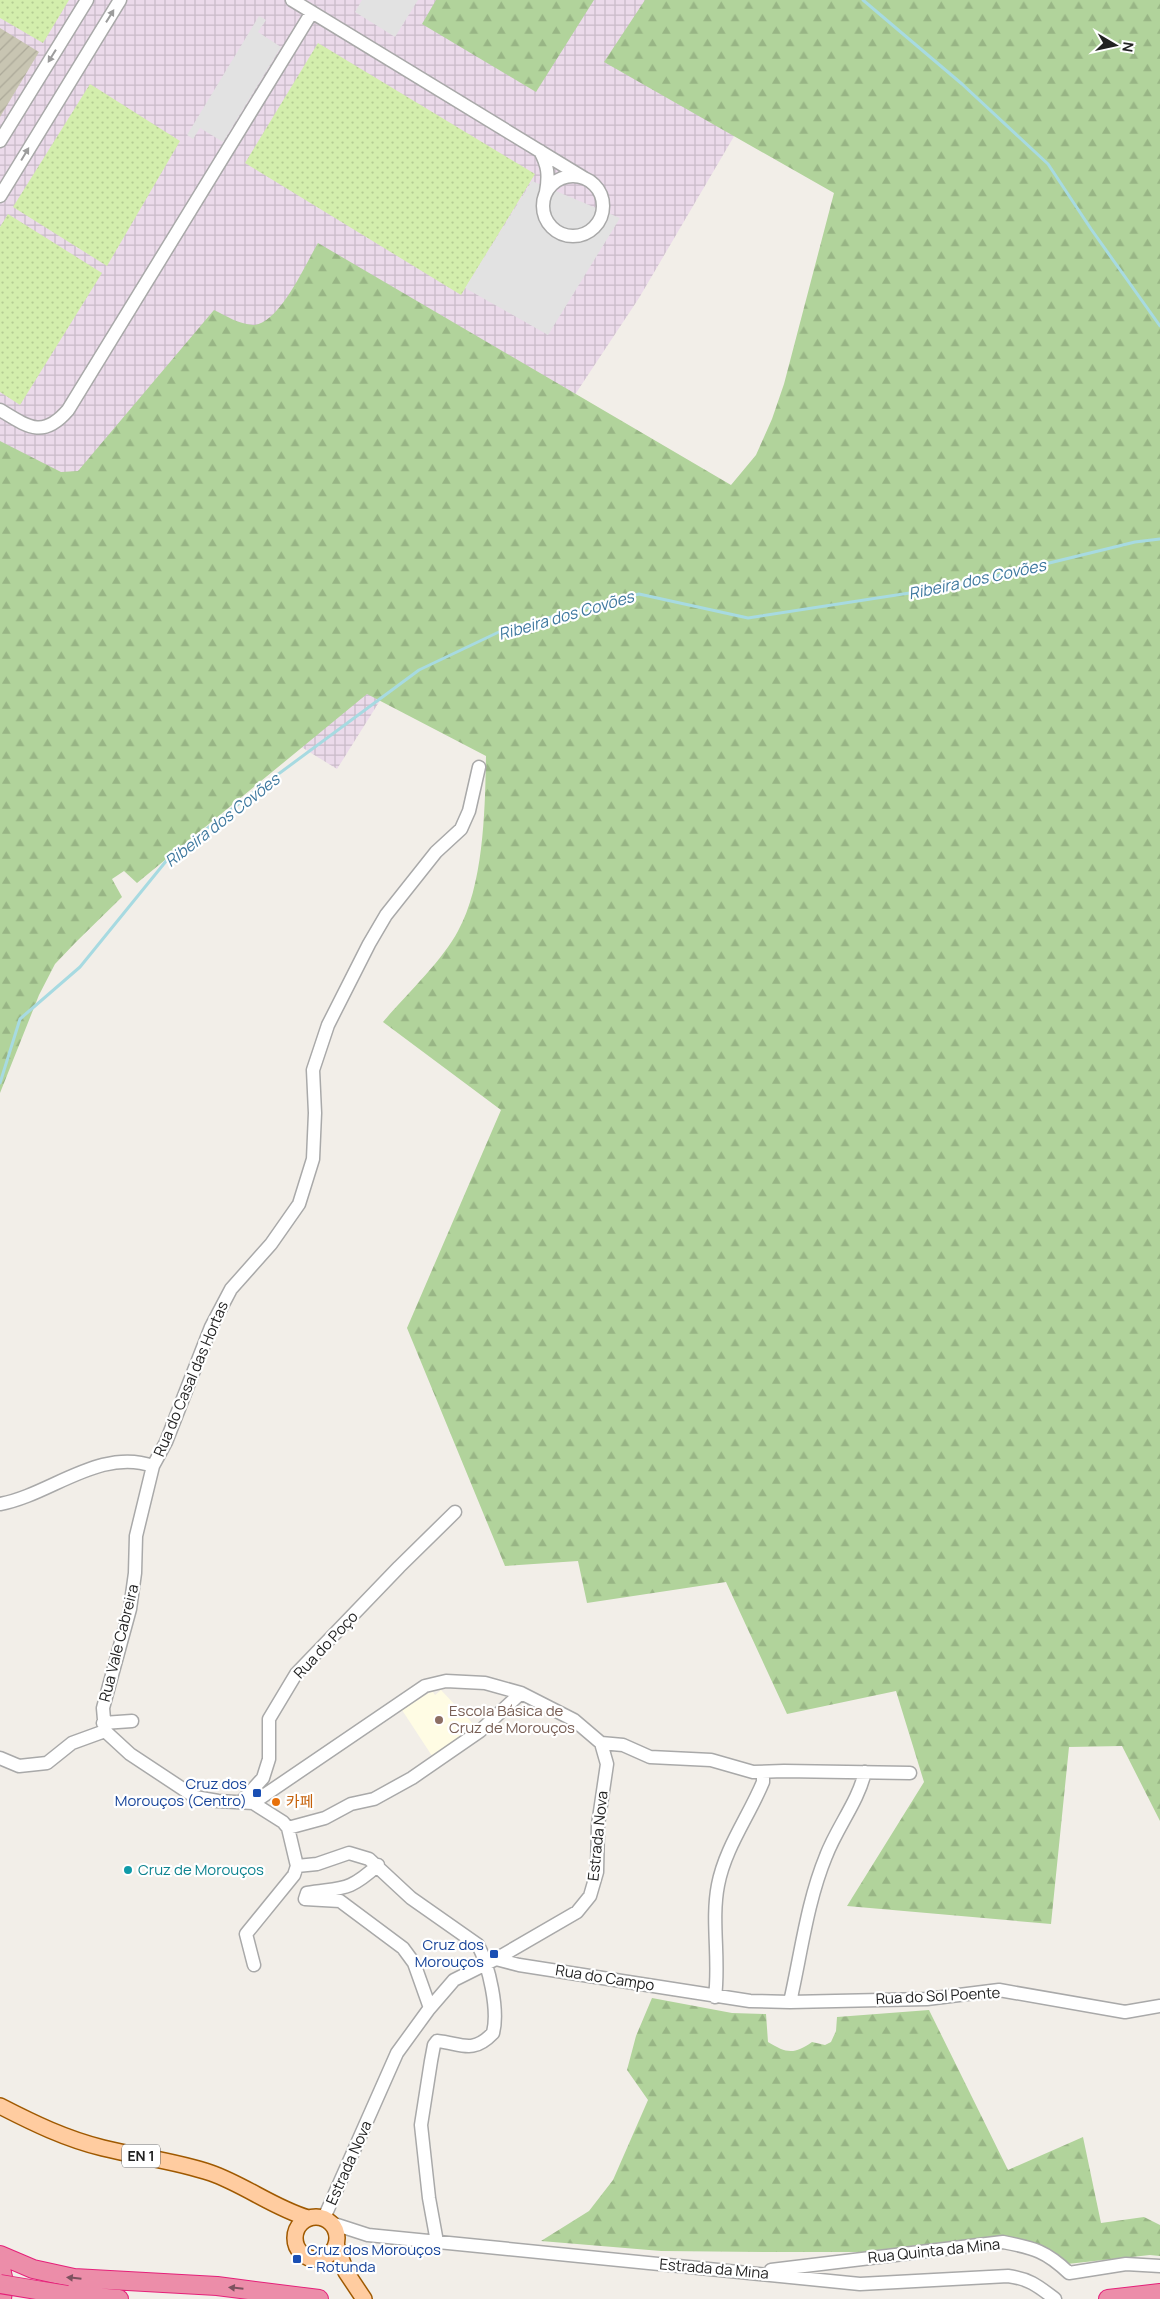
<svg xmlns="http://www.w3.org/2000/svg" width="1160" height="2299" font-family="Manrope,'Noto Sans KR',sans-serif">
<style>
.industrial{fill:url(#industrial-grid)}
.education{fill:#fffce4}
.construction{fill:url(#construction-furrows)}
.grass{fill:url(#grass-dots)}
.forest{fill:url(#forest-firs)}
.parking{fill:#e2e2e2}
.lines{fill:none;stroke-linecap:round;stroke-linejoin:round}
.stream{stroke:#a7dae1;stroke-width:3}
.minor-casing{stroke:#a9a9a9;stroke-width:15}
.major-casing{stroke:#9f5900;stroke-width:18}
.highway-casing{stroke:#e52079;stroke-width:20}
.minor{stroke:#fff;stroke-width:12}
.major{stroke:#ffcca0;stroke-width:15}
.highway{stroke:#ec8da9;stroke-width:18}
.highway-bridge-casing{stroke:#e52079;stroke-width:20;stroke-linecap:butt}
.highway-bridge{stroke:#ec8da9;stroke-width:18}
.oneway{fill:#9c9c9c}
.oneway2{fill:#7d525f}
.education-dot{fill:#8d6e63;stroke:#fff;stroke-width:2}
.transit-dot{fill:#1a4fb4;stroke:#fff;stroke-width:2}
.food-dot{fill:#e8710a;stroke:#fff;stroke-width:2}
.culture-dot{fill:#0f9aa8;stroke:#fff;stroke-width:2}
.labels{text-anchor:middle;stroke-width:4.5;stroke-linejoin:round;paint-order:stroke}
.shield{fill:#fff;stroke:#646464;stroke-width:1}
.shield-label{font-size:14px;font-weight:bold;fill:#222}
.street-label{font-size:15px;fill:#222;stroke:#fff}
.education-label{font-size:15px;fill:#785e54;stroke:#fff;text-anchor:start}
.transit-label{font-size:15px;fill:#164399;stroke:#fff;text-anchor:end}
.food-label{font-size:15px;fill:#c56008;stroke:#fff;text-anchor:start}
.culture-label{font-size:15px;fill:#0d838f;stroke:#fff;text-anchor:start}
.water-label{font-size:16px;font-style:italic;fill:#3f799f;stroke:#fff}
</style>
<defs>
<pattern id="industrial-grid" width="8" height="8" patternUnits="userSpaceOnUse" patternTransform="scale(1.25)"><rect width="8" height="8" fill="#ebdaea"/><path d="M0 4h8M4 0v8" fill="none" stroke="#c9bbc8"/></pattern>
<pattern id="construction-furrows" width="10" height="10" patternUnits="userSpaceOnUse" patternTransform="scale(1.25)"><rect width="10" height="10" fill="#c8c5b2"/><path d="M-1 1l2-2M0 10L10 0M9 11l2-2" fill="none" stroke="#aca999"/></pattern>
<pattern id="grass-dots" width="8" height="8" patternUnits="userSpaceOnUse" patternTransform="scale(1.25)"><rect width="8" height="8" fill="#d3eeac"/><path d="M2 2h.1M6 6h.1" fill="none" stroke="#b5cc94" stroke-width="1.8" stroke-linecap="round"/></pattern>
<pattern id="forest-firs" width="22" height="20" patternUnits="userSpaceOnUse" patternTransform="scale(1.25)"><rect width="22" height="20" fill="#b1d39b"/><path d="M5 1l3.5 6h-7zM16 11l3.5 6h-7z" fill="#98b585"/></pattern>
</defs>
<rect width="100%" height="100%" fill="#f2eee8"/>
<path class="industrial" d="M0,0H814L639,298L523,473L337,769L0,561Z"/>
<path class="education" d="M441,1690L478,1729L434,1759L402,1710L429,1693L433,1692L435,1695Z"/>
<path class="construction" d="M0,28L39,52L0,117Z"/>
<path class="grass" d="M0,0H69L43,43L0,18Z
M318,43L535,174L461,295L245,163Z
M90,84L180,141L107,266L13,207Z
M8,214L102,273L20,405L0,392V227Z"/>
<path class="forest" d="M436,0H594L536,92L422,24Z
M645,0H1160V1821L1122,1746L1069,1747L1051,1924L847,1906L924,1782L896,1691L787,1714L726,1582L587,1603L578,1561L505,1566L407,1328L501,1110L383,1022C405,996 443,960 458,931C484,884 485,809 486,756L367,694L137,883L124,871L112,879L122,897L76,942L55,964L39,995L0,1093V441L61,472L78,471L214,310C226,316 239,324 253,325C279,325 306,263 318,243L731,485L756,455L772,419L784,384L834,193L604,62Z
M652,1998L732,2013L766,2014L768,2042C786,2053 794,2055 812,2042L825,2045L831,2042L836,2031L837,2017L929,2010L1008,2170L1083,2137L1101,2223L1144,2217L1160,2225V2256L1150,2255L1067,2264L1034,2244L895,2252H763L661,2251L541,2241L589,2211L613,2180L648,2100L627,2070L636,2036Z"/>
<path class="parking" d="M362,0H418L395,37L355,12Z
M259,16L266,20L258,32L281,47L223,142L200,128L193,139L187,135Z
M532,181L620,218L548,335L465,288Z"/>
<g class="lines">
<path class="stream" d="M863,0L962,84L1048,164L1091,229L1160,326
M0,1083L20,1019L80,967L167,860L250,795L419,670L503,630L639,594L748,618L955,586L1135,542L1160,539"/>
<defs>
<path id="minor" d="M292,0L584,178
M0,141L87,0
M540,151C548,166 549,175 546,192
M543 206a30 30 0 1 1 60 0a30 30 0 1 1-60 0Z
M0,196L120,0
M0,410C28,427 43,439 68,410L312,12
M0,1504C50,1495 100,1447 153,1466
M103,1723L132,1721
M105,1731L103,1708L130,1609L135,1573L136,1536L153,1466L166,1442L211,1327L231,1289L271,1244L299,1204L313,1159L315,1113L313,1070L328,1025L369,944L386,915L436,852L461,829L469,811L479,767
M105,1731L130,1754L195,1797L218,1801L253,1803L283,1822L288,1828L297,1866
M601,1743L623,1745L650,1757L711,1760L753,1772L784,1771L910,1773
M0,1758L19,1766L47,1763L72,1743L105,1731
M242,1801L263,1778L269,1759V1719L296,1674L399,1567L455,1512
M253,1803L425,1686L446,1681L485,1683L521,1693L574,1720L601,1743L607,1764L598,1825L597,1872L590,1896L577,1912L496,1959L454,1980L429,2009L397,2053L324,2218
M288,1828L325,1818L351,1804L374,1799L412,1778L480,1731L521,1693
M378,1865C348,1892 344,1887 307,1893L305,1899L340,1901L403,1948L414,1963L430,2008
M297,1866L317,1864L349,1853L369,1859L411,1898L478,1945C489,1966 499,2010 493,2033C472,2055 461,2043 437,2041L434,2045L431,2061L421,2125L429,2198L437,2242
M496,1959L519,1965L750,2001L790,2002L927,1999L999,1990L1125,2012L1160,2006
M254,1965L246,1934L294,1875L297,1866
M715,1997C720,1960 711,1921 718,1885C725,1848 749,1816 763,1782V1772
M790,2002C801,1954 807,1902 826,1856C837,1827 858,1802 865,1772
M331,2223L368,2235L860,2284L1008,2276C1030,2279 1038,2286 1055,2299
M771,2270L1003,2242C1034,2248 1046,2251 1069,2273L1126,2264L1160,2266"/>
<path id="major" d="M0,2106C33,2123 66,2139 103,2148C139,2157 176,2161 211,2173C245,2185 274,2208 308,2218
M295 2238a21 21 0 1 1 42 0a21 21 0 1 1-42 0Z
M336,2244L346,2272L364,2299"/>
<path id="highway" d="M0,2255L33,2269L74,2278L217,2286L319,2299
M0,2264L4,2282L2,2299
M67,2295L119,2299
M1108,2299L1160,2293"/>
</defs>
<use href="#minor" class="minor-casing"/>
<use href="#major" class="major-casing"/>
<use href="#highway" class="highway-casing"/>
<use href="#minor" class="minor"/>
<use href="#major" class="major"/>
<use href="#highway" class="highway"/>
<defs>
<path id="highway-bridge" d="M0,2284L67,2295"/>
</defs>
<use href="#highway-bridge" class="highway-bridge-casing"/>
<use href="#highway-bridge" class="highway-bridge"/>
</g>
<defs><path id="oneway-solid" d="M-6-.8H1V-3.2L6.5 0L1 3.2V.8H-6Z" transform="scale(1.25)"/></defs>
<g class="oneway">
<use href="#oneway-solid" transform="translate(110 16) rotate(-58)"/>
<use href="#oneway-solid" transform="translate(52 56) rotate(122)"/>
<use href="#oneway-solid" transform="translate(25 154) rotate(-59)"/>
</g>
<g class="oneway2">
<use href="#oneway-solid" transform="translate(74 2278) rotate(-174)"/>
<use href="#oneway-solid" transform="translate(236 2288) rotate(-174)"/>
</g>
<circle class="education-dot" cx="439" cy="1720" r="5"/>
<g class="transit-dot">
<rect x="252" y="1788" width="10" height="10" rx="2.5"/>
<rect x="489" y="1949" width="10" height="10" rx="2.5"/>
<rect x="292" y="2254" width="10" height="10" rx="2.5"/>
</g>
<circle class="food-dot" cx="276" cy="1802" r="5"/>
<circle class="culture-dot" cx="128" cy="1870" r="5"/>
<g class="labels">
<rect class="shield" x="122" y="2144.5" width="38" height="23" rx="4"/>
<g class="shield-label">
<text x="141" y="2161">EN 1</text>
</g>
<g class="street-label">
<text transform="translate(191 1379) rotate(-67)" y="5">Rua do Casal das Hortas</text>
<text transform="translate(119 1643) rotate(-76)" y="5">Rua Vale Cabreira</text>
<text transform="translate(326 1645) rotate(-47)" y="5">Rua do Poço</text>
<text transform="translate(598 1836) rotate(-84)" y="5">Estrada Nova</text>
<text transform="translate(605 1978) rotate(9)" y="5">Rua do Campo</text>
<text transform="translate(938 1996) rotate(-3)" y="5">Rua do Sol Poente</text>
<text transform="translate(349 2163) rotate(-66)" y="5">Estrada Nova</text>
<text transform="translate(934 2251) rotate(-6)" y="5">Rua Quinta da Mina</text>
<text transform="translate(714 2269) rotate(5)" y="5">Estrada da Mina</text>
</g>
<g class="education-label">
<text x="449" y="1716">Escola Básica de<tspan x="449" dy="17">Cruz de Morouços</tspan></text>
</g>
<g class="transit-label">
<text x="247" y="1789">Cruz dos<tspan x="247" dy="17">Morouços (Centro)</tspan></text>
<text x="484" y="1950">Cruz dos<tspan x="484" dy="17">Morouços</tspan></text>
<text x="307" y="2255" text-anchor="start">Cruz dos Morouços<tspan x="307" dy="17">- Rotunda</tspan></text>
</g>
<g class="food-label">
<text x="286" y="1807">카페</text>
</g>
<g class="culture-label">
<text x="138" y="1875">Cruz de Morouços</text>
</g>
<g class="water-label">
<text transform="translate(977 579) rotate(-12)" y="6">Ribeira dos Covões</text>
<text transform="translate(566 615) rotate(-16)" y="6">Ribeira dos Covões</text>
<text transform="translate(222 820) rotate(-38)" y="6">Ribeira dos Covões</text>
</g>
</g>
<g transform="translate(1115 45) rotate(99)" stroke="#ffffff" stroke-width="4" paint-order="stroke">
<path d="M0-4L9 19L0 12L-9 19Z" fill="#222222"/>
<text y="-8" font-size="14" font-weight="bold" text-anchor="middle" fill="#222222">N</text>
</g>
</svg>
